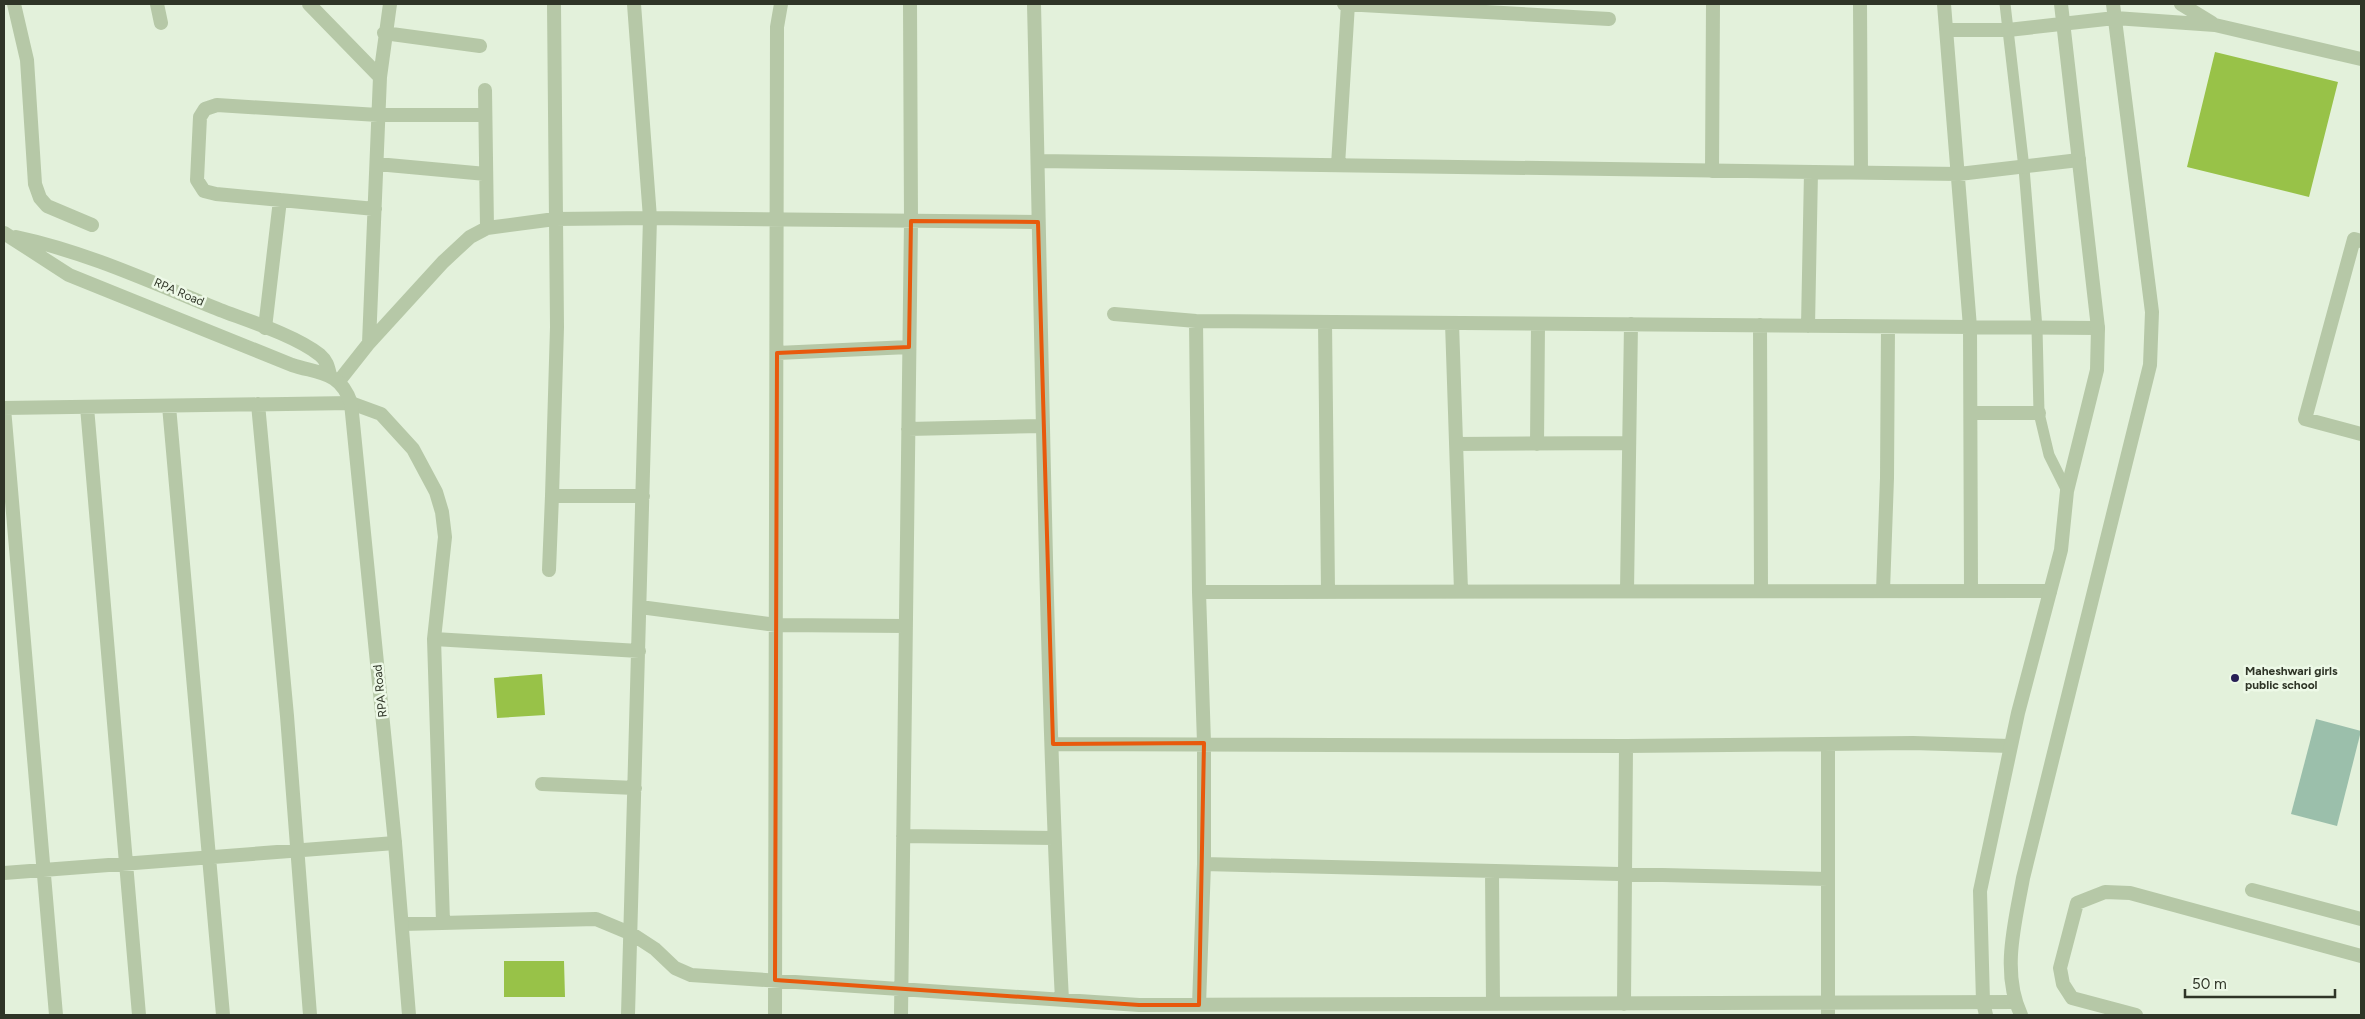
<svg xmlns="http://www.w3.org/2000/svg" width="2365" height="1019" font-family="Figtree,sans-serif">
<style>
.green{fill:#9bbfab}
.building{fill:#98c248}
.lines{fill:none;stroke-linecap:round;stroke-linejoin:round}
.service{stroke:#b6c8a7;stroke-width:11}
.minor{stroke:#b6c8a7;stroke-width:14}
.tertiary{stroke:#b6c8a7;stroke-width:14}
.marked{fill:none;stroke:#e8590c;stroke-width:4;stroke-linejoin:round}
.poi-dot{fill:#271f55;stroke:#edf9e7;stroke-width:2}
.labels{text-anchor:middle;stroke-width:5;stroke-linejoin:round;paint-order:stroke}
.street-label{font-size:12px;fill:#2f3527;stroke:#edf9e7}
.poi-label{font-size:12px;font-weight:bold;fill:#2f3527;stroke:#edf9e7;text-anchor:start}
</style>
<rect width="100%" height="100%" fill="#e3f1db"/>
<path class="green" d="M2316,719L2361,731L2337,826L2291,814Z"/>
<path class="building" d="M2215,52L2338,82L2309,197L2187,167Z
M542,674L545,715L497,718L494,678Z
M504,961H564L565,997H504Z"/>
<g class="lines">
<path class="service" d="M2005,4L2024,168L2037,328L2039,413L2049,455L2067,491"/>
<path class="minor" d="M14,4L27,60L35,184L40,198L47,206L92,225
M157,4L161,23
M309,4L380,77
M554,4L557,327L552,496H643
M1034,4C1042,336 1045,668 1062,1000
M1344,4L1609,19
M1860,4L1861,173
M1944,4L1970,327L1971,591
M1946,30H2008
M384,33L480,46
M485,90L487,228
M1038,161L1959,174L2079,160
M377,164L486,174
M1338,165L1348,4
M1712,171L1713,4
M375,209L216,194L204,191L197,180L200,117L205,109L217,105L378,115H485
M2361,241L2354,239L2305,419L2361,434
M1114,314L1196,321L2098,328
M1196,321L1199,592
M1325,322L1328,591
M1452,323L1461,591
M1760,325L1761,591
M1808,326L1811,172
M265,328L280,200
M369,343L380,77L390,4
M777,353L909,347
M339,381L369,343L443,262L470,237L487,228L555,219L650,218L1038,222
M258,404L287,716L310,1015
M169,406L223,1015
M87,407L139,1015
M1971,413H2039
M908,429L1042,426
M1456,444L1629,443
M1537,444L1538,324
M549,570L552,496
M1627,591L1631,324
M1883,591L1887,478L1888,327
M640,607L776,625L906,626
M434,639L639,651
M1053,744L1626,746L1913,743L2010,746
M542,784L635,788
M903,836L1054,838
M1204,864V743L1199,592L2050,591
M1492,871L1493,1004
M4,873L395,843
M2252,890L2361,919
M403,924L596,919L632,934L655,949L675,968L691,975L1139,1005L2015,1002
M1624,1004L1626,746
M1199,1005L1204,864L1828,879
M56,1015L4,408L351,403L381,414L413,449L436,492L442,512L445,537L434,639L443,922
M628,1015L650,218L634,4
M775,1015L777,27L781,4
M901,1015L911,221L910,4
M1828,1015V744
M2136,1015L2072,998L2063,984L2060,968L2077,903L2105,892L2130,893L2361,956"/>
<path class="tertiary" d="M2181,4L2212,23
M2008,30L2115,18L2215,25L2361,59
M4,233L69,275L292,365C320,374 340,371 351,403L395,843L409,1015
M16,237C87,252 153,283 220,310C249,321 296,336 320,355C327,361 328,367 330,375
M1986,1015L1983,1002L1980,891L2018,713L2061,550L2067,491L2097,370L2098,328L2061,4
M2021,1015C2001,972 2015,923 2023,878L2150,365L2152,312L2113,4"/>
</g>
<path class="marked" d="M911,221L1038,222L1053,744L1204,743L1199,1005H1139L775,980L777,353L909,347Z"/>
<circle class="poi-dot" cx="2235" cy="678" r="5"/>
<g class="labels">
<g class="street-label">
<text transform="translate(179 292) rotate(23)" y="4">RPA Road</text>
<text transform="translate(380 691) rotate(-96)" y="4">RPA Road</text>
</g>
<g class="poi-label">
<text x="2245" y="675">Maheshwari girls<tspan x="2245" dy="14">public school</tspan></text>
</g>
</g>
<rect width="2365" height="1019" fill="none" stroke="#2f3527" stroke-width="10"/>
<path d="M2185 989v8h150v-8" fill="none" stroke="#2f3527" stroke-width="2.5"/>
<text x="2192" y="989" font-size="15" fill="#2f3527" stroke="#edf9e7" stroke-width="4" paint-order="stroke">50 m</text>
</svg>
